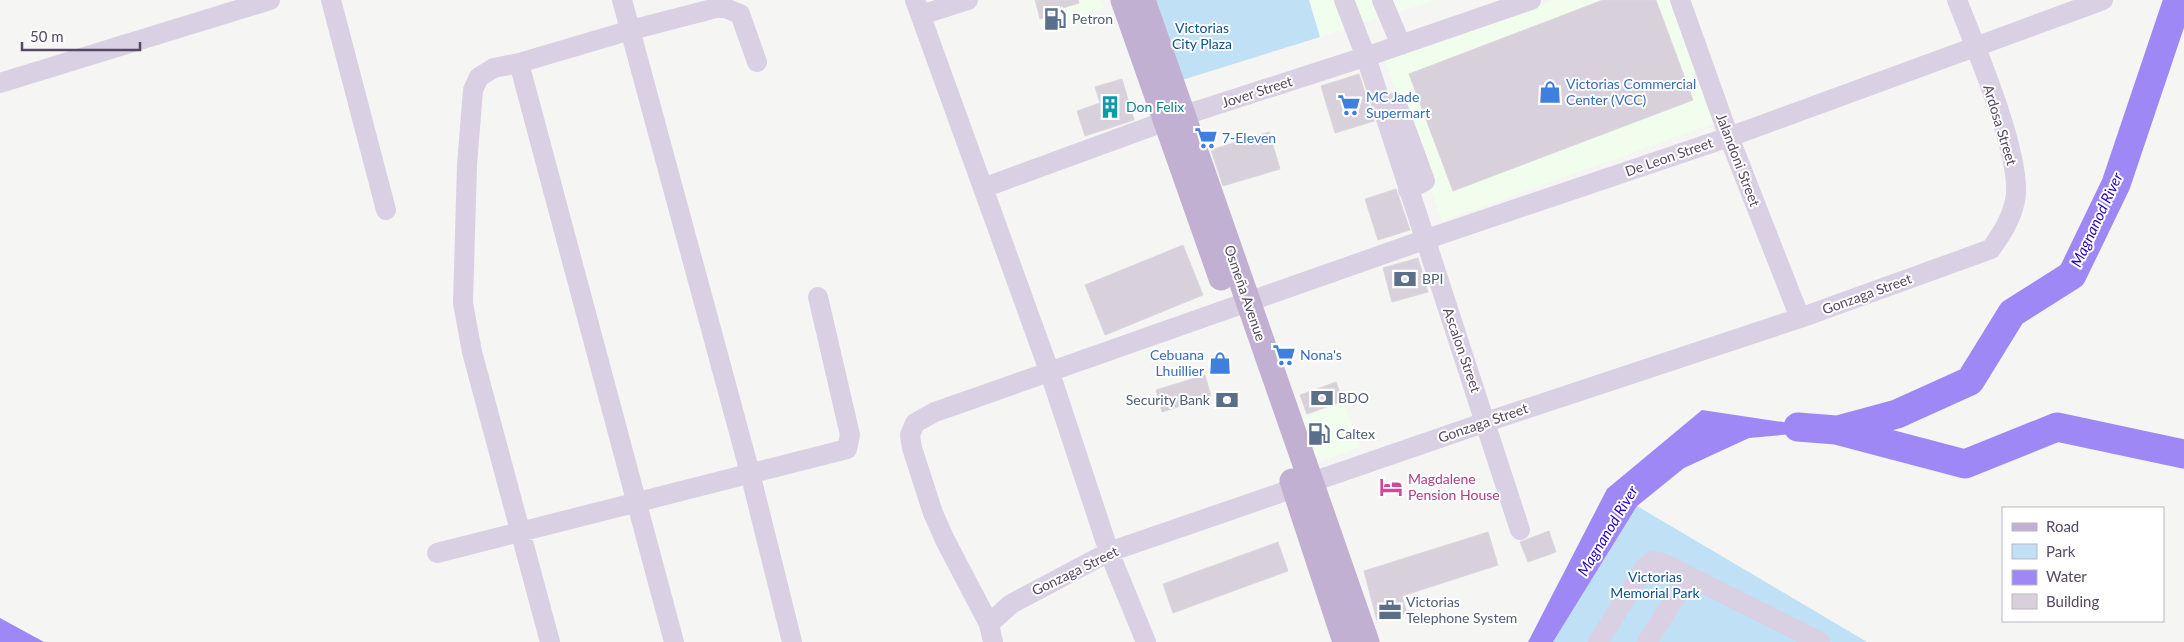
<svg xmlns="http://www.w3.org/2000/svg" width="2184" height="642" font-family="Lato,sans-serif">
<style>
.commercial{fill:#f2feed}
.green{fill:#bfe0f5}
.water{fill:#9e88f6}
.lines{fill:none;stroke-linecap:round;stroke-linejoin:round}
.river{stroke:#9e88f6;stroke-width:29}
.building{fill:#d8d1db;stroke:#dcd6de}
.minor{stroke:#d9d0e3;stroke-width:20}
.major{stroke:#c2b0d3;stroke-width:25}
.labels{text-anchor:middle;stroke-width:4;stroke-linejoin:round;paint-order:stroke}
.service-label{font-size:14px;fill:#4e5e75;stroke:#fff;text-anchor:start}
.park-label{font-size:14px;fill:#0d4f8f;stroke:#fff}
.shop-label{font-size:14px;fill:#366cbe;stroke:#fff;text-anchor:start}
.street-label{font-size:14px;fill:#554863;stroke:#fff}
.culture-label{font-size:14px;fill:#0d838f;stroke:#fff;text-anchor:start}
.hotel-label{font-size:14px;fill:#b23c85;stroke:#fff;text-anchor:start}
.water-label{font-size:15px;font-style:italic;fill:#2700be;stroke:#fff}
</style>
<rect width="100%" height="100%" fill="#f5f5f3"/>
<path class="commercial" d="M1032,0H1101L1104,8L1042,29Z
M1309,0H1435L1320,37Z
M1553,0H1672L1715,123L1442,221L1385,61Z
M1344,403L1360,447L1316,463L1300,419Z"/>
<path class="green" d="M1151,0H1309L1320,37L1179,81Z
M1637,506L1867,642H1553Z"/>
<path class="water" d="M1702,410L1836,430L1749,438L1684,468L1637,506L1553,642H1528L1607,489Z
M0,618L44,642H0Z"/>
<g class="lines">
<path class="river" d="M1798,427L1836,430L1965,464L2057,427L2184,454
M1838,430L1897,414L1970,381L2012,313L2072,275L2116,184L2178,0"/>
</g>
<path class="building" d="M1035,0H1078L1079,3L1053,11L1055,15L1040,19Z
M1603,0H1656L1693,100L1453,191L1409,74Z
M1359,74L1374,121L1335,133L1321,86Z
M1122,79L1134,120L1085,136L1077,111L1100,103L1095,87Z
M1269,132L1280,169L1223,186L1211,150Z
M1396,189L1410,230L1378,240L1365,199Z
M1183,245L1203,295L1105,335L1085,285Z
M1418,258L1428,292L1392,302L1383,268Z
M1205,375L1211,396L1162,412L1156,390Z
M1336,382L1343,401L1307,414L1300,395Z
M1549,531L1556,552L1528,562L1520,542Z
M1488,532L1498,565L1402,596L1407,613L1377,621L1364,571Z
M1278,542L1288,571L1173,613L1163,584Z"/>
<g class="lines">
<path class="minor" d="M331,0L386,210
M622,0L750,473L792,642
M915,0L1050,373L1109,552L1146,642
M1344,0L1366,57L1520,530
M1382,0L1401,45
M1680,0L1729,137L1800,318
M921,15L968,0
M519,63L674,642
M0,83L270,0
M1383,109L1396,102L1425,181L1408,190
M983,188L1166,121L1380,52L1531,0
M437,553L847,449L850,435L818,297
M989,624L1011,604L1109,552L1486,422L1800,318L1991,249C2002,233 2011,220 2015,201C2024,159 1974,44 1957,0
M550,642L472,352L463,303L467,165L473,90L479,77L494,68L519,63L631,30L716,8H725L740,14L757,62
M993,642L989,624L945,540L933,513L912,448L910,435L915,423L935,412L1424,240L1729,137L2103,0
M1598,642L1645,567L1653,561L1663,563L1820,642
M1647,642L1689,576"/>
<path class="major" d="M1123,0L1221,278
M1143,0L1367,642
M1292,481L1345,642"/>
</g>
<defs>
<symbol id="fuel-bare" viewBox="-9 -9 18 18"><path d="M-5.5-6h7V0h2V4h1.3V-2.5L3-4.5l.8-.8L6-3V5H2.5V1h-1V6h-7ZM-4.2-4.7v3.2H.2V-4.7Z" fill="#5c6f8a" stroke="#fff" stroke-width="2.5" paint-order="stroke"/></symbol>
<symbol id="shop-bare" viewBox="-9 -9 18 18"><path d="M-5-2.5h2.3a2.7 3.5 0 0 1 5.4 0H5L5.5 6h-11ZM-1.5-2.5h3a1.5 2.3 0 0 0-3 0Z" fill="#3f7fe0" stroke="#fff" stroke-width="2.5" paint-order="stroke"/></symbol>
<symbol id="supermarket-bare" viewBox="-9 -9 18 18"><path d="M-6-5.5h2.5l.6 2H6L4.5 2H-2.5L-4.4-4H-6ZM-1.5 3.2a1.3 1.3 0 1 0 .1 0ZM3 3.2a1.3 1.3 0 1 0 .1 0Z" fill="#3f7fe0" stroke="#fff" stroke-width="2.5" paint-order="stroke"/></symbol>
<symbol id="building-bare" viewBox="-9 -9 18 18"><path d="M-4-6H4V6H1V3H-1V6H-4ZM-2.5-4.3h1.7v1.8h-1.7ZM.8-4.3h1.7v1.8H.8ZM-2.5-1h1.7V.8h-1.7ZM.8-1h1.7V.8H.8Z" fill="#0f9aa8" stroke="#fff" stroke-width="2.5" paint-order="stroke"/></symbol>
<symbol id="bank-bare" viewBox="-9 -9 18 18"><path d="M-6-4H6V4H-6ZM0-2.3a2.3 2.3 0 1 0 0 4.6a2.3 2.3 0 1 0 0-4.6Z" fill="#5c6f8a" stroke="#fff" stroke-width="2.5" paint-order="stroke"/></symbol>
<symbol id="hotel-bare" viewBox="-9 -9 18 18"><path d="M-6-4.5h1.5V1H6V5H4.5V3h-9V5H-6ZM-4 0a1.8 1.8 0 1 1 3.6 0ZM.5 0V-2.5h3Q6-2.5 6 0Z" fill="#d1479c" stroke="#fff" stroke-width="2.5" paint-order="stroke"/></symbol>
<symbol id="office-bare" viewBox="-9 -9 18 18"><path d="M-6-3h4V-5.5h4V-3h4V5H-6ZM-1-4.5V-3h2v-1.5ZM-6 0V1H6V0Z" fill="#5c6f8a" stroke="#fff" stroke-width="2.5" paint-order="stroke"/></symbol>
</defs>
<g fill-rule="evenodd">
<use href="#fuel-bare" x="1039" y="3" width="32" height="32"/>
<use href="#shop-bare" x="1534" y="76" width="32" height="32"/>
<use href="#supermarket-bare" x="1333" y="89" width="32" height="32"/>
<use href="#building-bare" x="1094" y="91" width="32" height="32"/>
<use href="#supermarket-bare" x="1190" y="122" width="32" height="32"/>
<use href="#bank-bare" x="1389" y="263" width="32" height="32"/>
<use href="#supermarket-bare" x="1268" y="339" width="32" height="32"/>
<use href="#shop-bare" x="1204" y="347" width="32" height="32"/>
<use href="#bank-bare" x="1306" y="382" width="32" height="32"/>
<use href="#bank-bare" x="1211" y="384" width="32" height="32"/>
<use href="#fuel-bare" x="1303" y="418" width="32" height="32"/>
<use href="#hotel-bare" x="1375" y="471" width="32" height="32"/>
<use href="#office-bare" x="1374" y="594" width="32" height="32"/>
</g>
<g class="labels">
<g class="service-label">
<text x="1072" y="24">Petron</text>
<text x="1422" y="284">BPI</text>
<text x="1338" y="403">BDO</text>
<text x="1210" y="405" text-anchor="end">Security Bank</text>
<text x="1336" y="439">Caltex</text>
<text x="1406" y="607">Victorias<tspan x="1406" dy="16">Telephone System</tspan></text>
</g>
<g class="park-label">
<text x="1202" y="33">Victorias<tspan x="1202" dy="16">City Plaza</tspan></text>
<text x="1655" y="582">Victorias<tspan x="1655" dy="16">Memorial Park</tspan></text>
</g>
<g class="shop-label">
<text x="1566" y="89">Victorias Commercial<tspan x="1566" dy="16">Center (VCC)</tspan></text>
<text x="1366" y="102">MC Jade<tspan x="1366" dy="16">Supermart</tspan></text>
<text x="1222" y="143">7-Eleven</text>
<text x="1204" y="360" text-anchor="end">Cebuana<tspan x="1204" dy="16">Lhuillier</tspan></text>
<text x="1300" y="360">Nona's</text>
</g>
<g class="street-label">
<text transform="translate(1257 92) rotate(-18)" y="5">Jover Street</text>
<text transform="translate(2000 125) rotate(73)" y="5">Ardosa Street</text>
<text transform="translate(1669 157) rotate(-19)" y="5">De Leon Street</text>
<text transform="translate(1738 160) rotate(69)" y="5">Jalandoni Street</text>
<text transform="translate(1245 293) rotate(71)" y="5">Osmeña Avenue</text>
<text transform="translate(1867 294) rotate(-20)" y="5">Gonzaga Street</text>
<text transform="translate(1462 350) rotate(71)" y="5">Ascalon Street</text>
<text transform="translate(1483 423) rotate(-19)" y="5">Gonzaga Street</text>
<text transform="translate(1075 571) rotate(-26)" y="5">Gonzaga Street</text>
</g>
<g class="culture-label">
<text x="1126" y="112">Don Felix</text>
</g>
<g class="hotel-label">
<text x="1408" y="484">Magdalene<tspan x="1408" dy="16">Pension House</tspan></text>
</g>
<g class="water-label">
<text transform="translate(2097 220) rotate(-65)" y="5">Magnanod River</text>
<text transform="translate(1608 531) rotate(-59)" y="5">Magnanod River</text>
</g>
</g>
<rect x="2002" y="507" width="162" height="115" fill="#ffffff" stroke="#bbb6c1"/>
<rect x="2012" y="523" width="25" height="8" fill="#c2b0d3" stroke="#bbb6c1"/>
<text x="2046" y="532" font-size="15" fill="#554863">Road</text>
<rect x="2012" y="544" width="25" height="15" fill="#bfe0f5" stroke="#bbb6c1"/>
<text x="2046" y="557" font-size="15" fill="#554863">Park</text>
<rect x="2012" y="570" width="25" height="15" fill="#9e88f6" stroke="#bbb6c1"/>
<text x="2046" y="582" font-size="15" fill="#554863">Water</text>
<rect x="2012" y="594" width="25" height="15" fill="#d8d1db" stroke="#bbb6c1"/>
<text x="2046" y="607" font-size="15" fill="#554863">Building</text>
<path d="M22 42v8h118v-8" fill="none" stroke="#554863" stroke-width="2.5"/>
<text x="30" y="42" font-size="15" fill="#554863" stroke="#ffffff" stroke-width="4" paint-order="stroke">50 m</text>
</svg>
